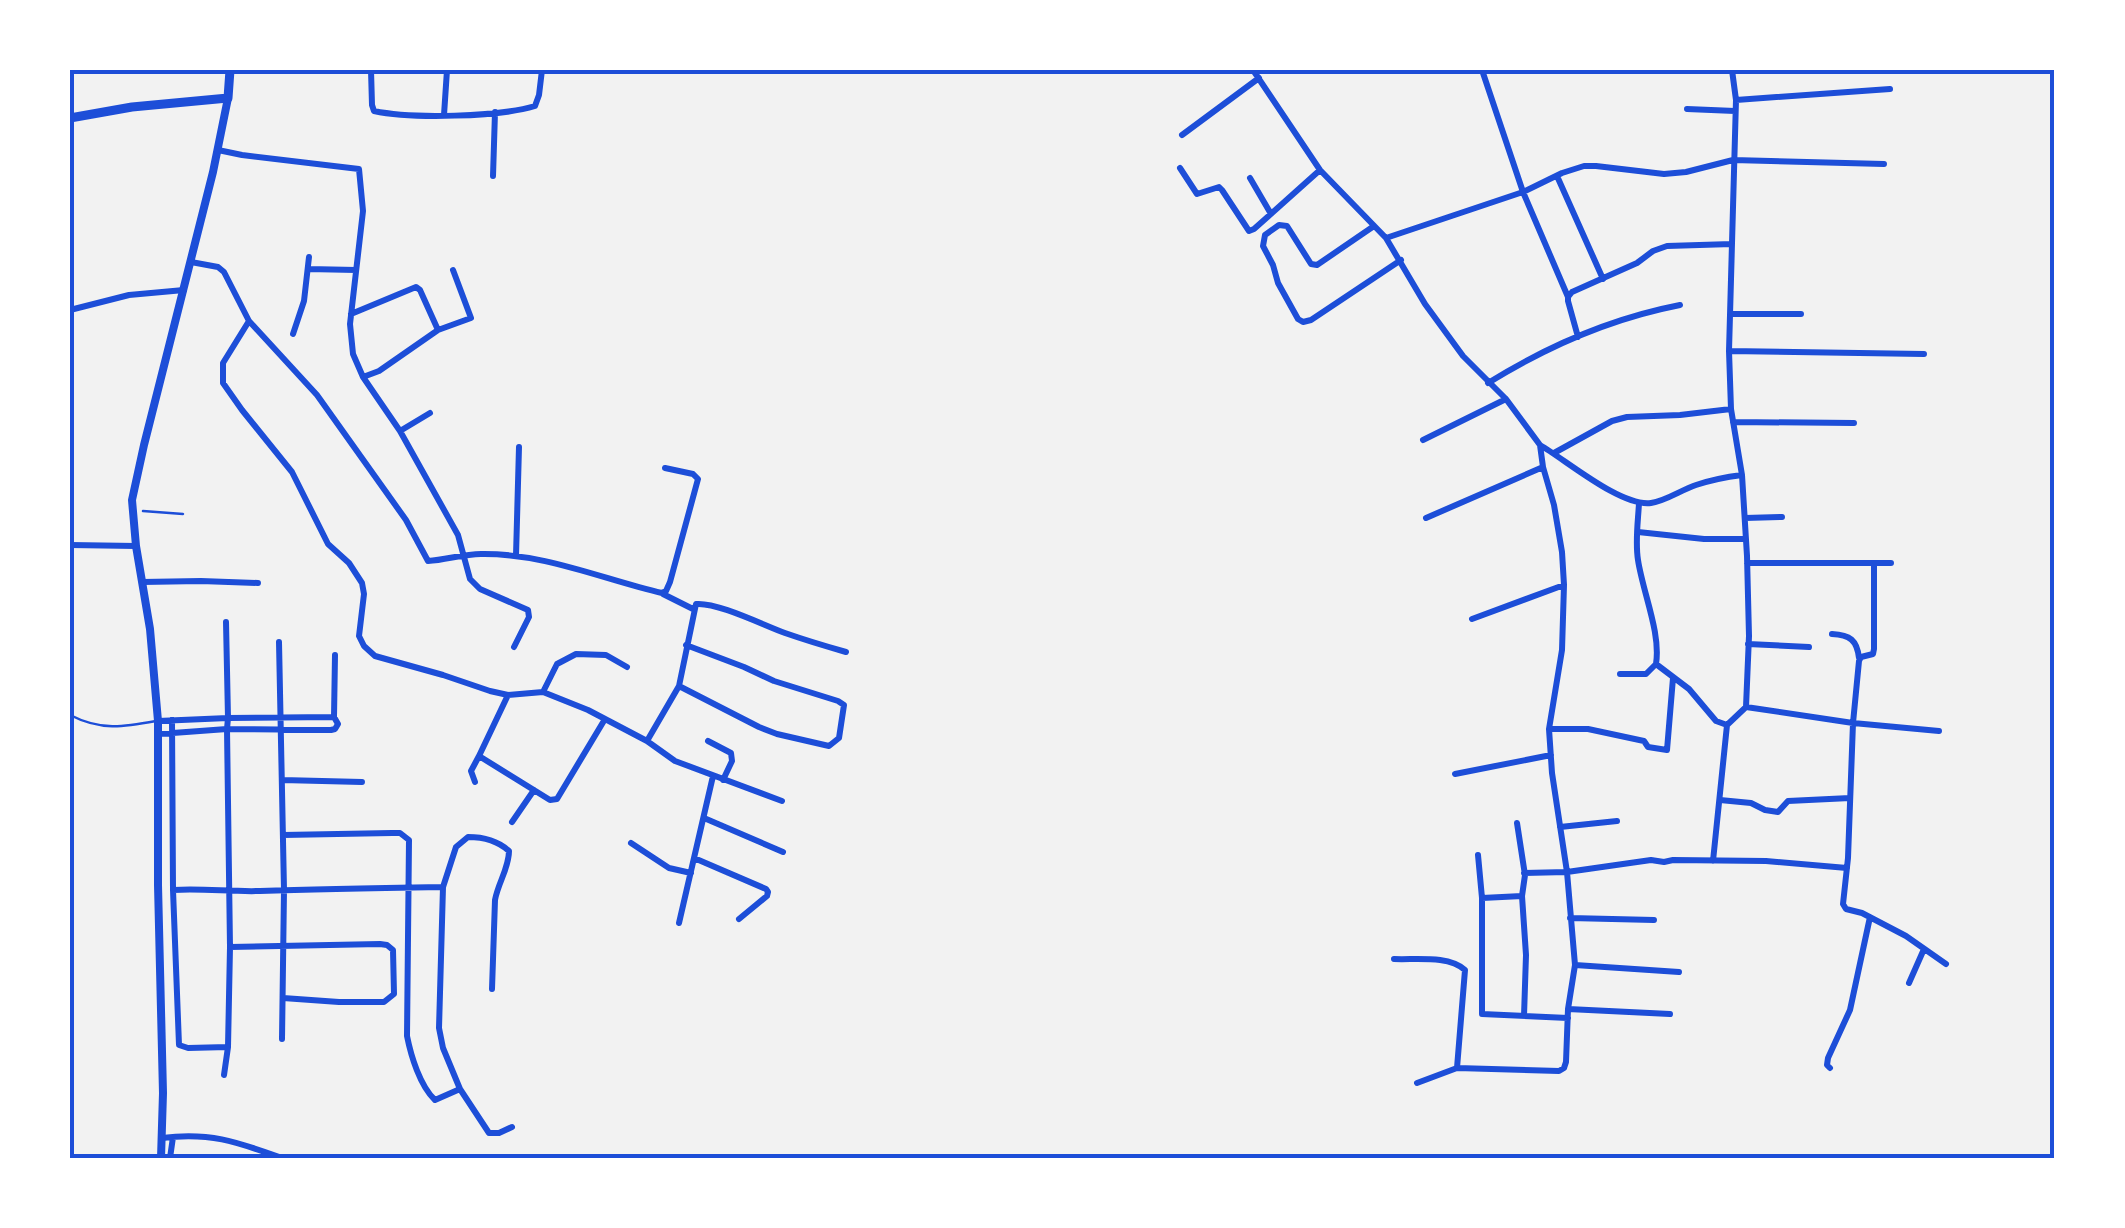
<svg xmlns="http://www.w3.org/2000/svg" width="2125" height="1228" font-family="'DM Sans',sans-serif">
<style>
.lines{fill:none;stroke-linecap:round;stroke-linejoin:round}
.path{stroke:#1d4ed8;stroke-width:2.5}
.service{stroke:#1d4ed8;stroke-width:2.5}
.minor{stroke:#1d4ed8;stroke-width:6}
.tertiary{stroke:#1d4ed8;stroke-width:8}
.secondary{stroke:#1d4ed8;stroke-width:9}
.neatline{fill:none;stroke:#1d4ed8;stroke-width:4}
</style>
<rect width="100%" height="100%" fill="#f2f2f2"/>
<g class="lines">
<path class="path" d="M143,511L183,514"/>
<path class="service" d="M70,715C101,731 123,727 156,721"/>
<path class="minor" d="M371,70L372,105L374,111C411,119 499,117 535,106L539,95L542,70
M1253,70L1320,170L1386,238L1425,304L1463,356L1506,399L1540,445L1543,467L1554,505L1562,552L1564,585L1562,650L1549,729L1552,773L1567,872L1575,965L1568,1009L1566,1062L1564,1068L1559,1071L1457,1068L1417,1083
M1482,70L1523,192L1568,297
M1736,100L1890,89
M1687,109L1735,111
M444,115L447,70
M1182,135L1259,78
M218,150L242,155L359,169L363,211L350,324L353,354L363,377L400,431L458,535L470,579L480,589L528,610L529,617L514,647
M1180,168L1197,194L1219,187L1222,190L1249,231L1254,229L1320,170
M493,176L495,112
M1557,176L1603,279
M1250,178L1271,214
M1374,226L1317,265L1311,264L1287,226L1279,225L1265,235L1263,246L1273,265L1278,283L1298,319L1303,322L1311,320L1401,260
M1386,238L1523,192L1562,173L1584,166H1596L1664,174L1686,172L1733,160L1884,164
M191,262L218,267L224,272L249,321L317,395L406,520L428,561C446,560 463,554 481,554C544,553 602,579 662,593L666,591L670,582L698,479L693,474L665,468
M308,269L356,270
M70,310L129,295L184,290
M351,314L416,287L420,290L438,330L379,371L363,377
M1730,314H1801
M249,321L223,363V383L242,410L292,472L328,544L349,563L362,583L364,594L359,636L364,646L375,656L443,675L490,691L508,695L543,692L588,710L647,741L675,761L782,801
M438,330L471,318L453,270
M293,334L304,301L309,257
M1578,337L1568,301V297L1572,292L1637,263L1653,251L1667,246L1732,244
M1729,351L1924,354
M1488,383C1546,347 1613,318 1680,305
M1733,422L1854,423
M400,431L430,413
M1423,440L1506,399
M1540,445C1566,460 1621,507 1651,503C1666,501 1681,490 1696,485C1711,480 1726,477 1742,475
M1554,453L1612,421L1627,417L1680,415L1731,409
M1639,503C1638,522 1635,542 1638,560C1643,593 1661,633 1656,664L1689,689L1716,721L1727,725
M1426,518L1543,467
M1745,518L1782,517
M1638,532L1704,539H1746
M70,545L136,546
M516,556L519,447
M1747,563H1891
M1874,563V649L1873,654L1861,657L1859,661L1853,723L1848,858L1843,904L1846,909L1862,913L1906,936L1946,964
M142,582L201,581L258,583
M663,594L693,609
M1472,619L1564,585
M226,622L228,718L227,729L230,947L228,1047L188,1048L179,1045L173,890C202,888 231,892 260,891C321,889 382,888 443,887
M1832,634C1850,635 1857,640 1859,658
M279,642L284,890L282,1039
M1748,644L1809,647
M1620,674H1646L1656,664
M679,686L759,727L777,734L829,746L839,738L844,705L838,701L774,681L744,667L686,645
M543,692L557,664L576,654L606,655L627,667
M508,695L479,756L550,800L557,799L605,719
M1746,707L1853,723L1939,731
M334,717L335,655
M172,720L173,890
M158,721L228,718L334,717L338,724L335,729L331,730L227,729L159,734
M1727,725L1746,707L1749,636L1747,556L1742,475L1731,409L1729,351L1736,100L1732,70
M1549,729H1588L1644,741L1648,747L1667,750L1673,678
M647,741L679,686L696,604C717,602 763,625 785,633C805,640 825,646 846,652
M708,741L731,753L732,761L723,780
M1455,774L1551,755
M713,776L694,858L766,889L768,892L767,896L739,919
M282,780L362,782
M475,782L471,771L479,756
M1720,800L1751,803L1765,810L1778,812L1788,801L1850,798
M704,818L783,852
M512,822L534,790
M1517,823L1525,875L1522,896L1526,955L1524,1016
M1560,827L1617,821
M283,835L392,833H400L409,840L407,1036C411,1056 420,1086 435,1100L460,1089L443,1048L439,1028L443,887L456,847L468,837C483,837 498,841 509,851C509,868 498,883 495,900L492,989
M631,843L669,868L691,873
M1478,855L1482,898
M1713,861L1727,725
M1524,873L1567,872L1651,860L1664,862L1673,860L1766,861L1847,868
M1522,896L1482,898V1014L1568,1018
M1570,918L1654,920
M679,923L694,858
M230,947L380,944L387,945L393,950L394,994L384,1002H339L283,998
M1394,959C1416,960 1448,955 1465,970L1457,1068
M1575,965L1679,972
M1909,983L1924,949
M1568,1009L1670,1014
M1830,1068L1827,1065L1828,1058L1850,1010L1870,917
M224,1075L228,1047
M460,1089L489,1133H499L512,1127
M162,1138C211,1132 237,1142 282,1158
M170,1158L173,1137"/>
<path class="tertiary" d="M161,1158L163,1093L158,885V721L150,629L136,546L132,500L144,445L213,172L228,98"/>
<path class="secondary" d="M70,118L132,107L228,98L230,70"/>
</g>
<rect width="2125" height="1228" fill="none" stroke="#ffffff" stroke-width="145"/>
<rect x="72" y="72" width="1980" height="1084" class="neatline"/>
</svg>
